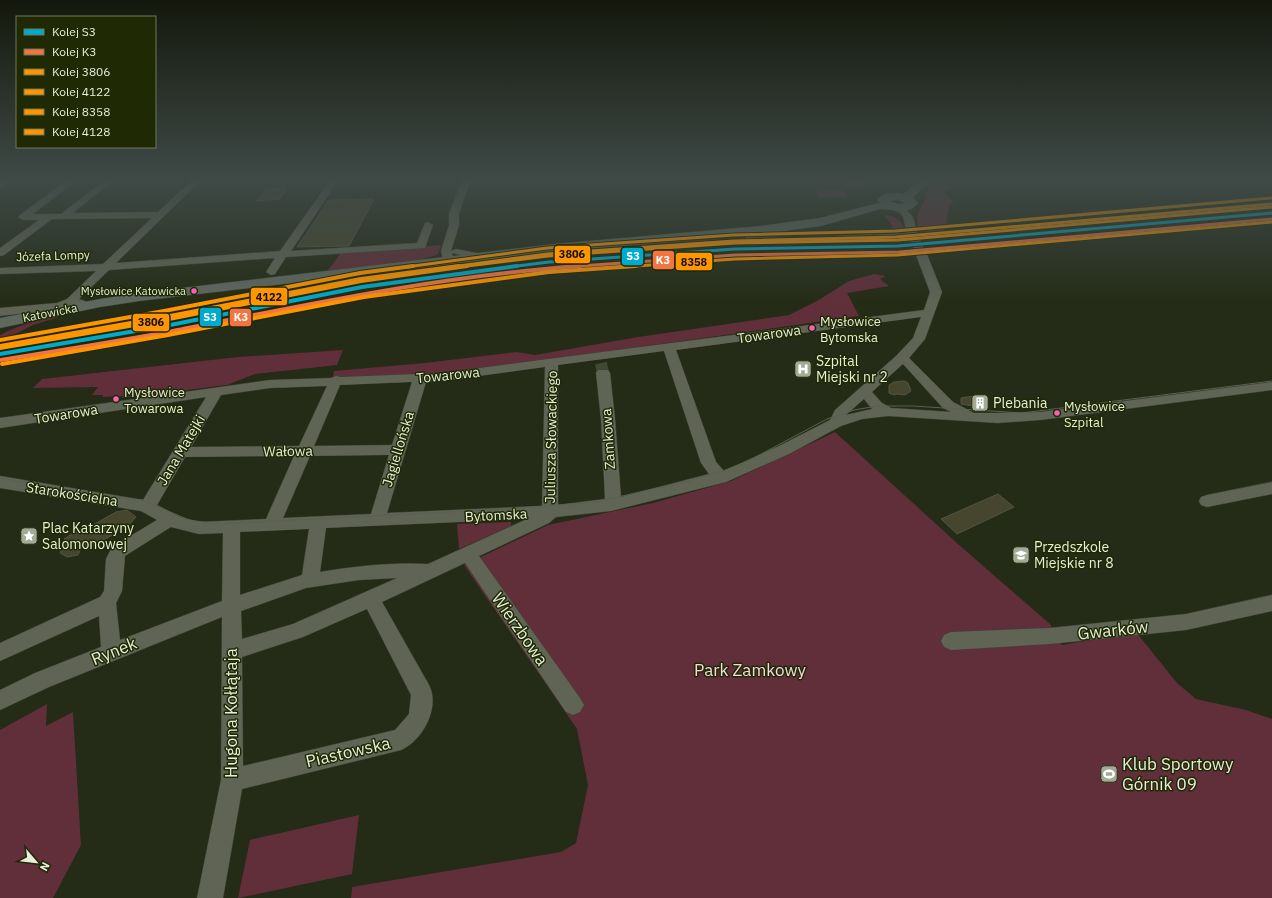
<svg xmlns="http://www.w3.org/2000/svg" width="1272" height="898" font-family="'IBM Plex Sans',sans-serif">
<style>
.green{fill:#602f3a}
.building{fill:#45462d;stroke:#525442}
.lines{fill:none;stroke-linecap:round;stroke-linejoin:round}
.minor-tunnel{stroke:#414833;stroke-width:12;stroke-dasharray:12 6;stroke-linecap:butt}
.minor-casing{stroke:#3d4334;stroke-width:1}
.major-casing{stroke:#3d4334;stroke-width:1}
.minor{fill:#5f6454;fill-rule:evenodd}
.major{fill:#5f685f;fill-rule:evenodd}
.tram{stroke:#5b6152;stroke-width:1}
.rail-1-far1-casing{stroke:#1f2903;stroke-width:5}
.rail-1-casing{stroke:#1f2903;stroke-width:6}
.rail-2-far1-casing{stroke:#1f2903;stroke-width:5}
.rail-2-casing{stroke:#1f2903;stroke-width:6}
.rail-3-far1-casing{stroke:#1f2903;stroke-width:5}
.rail-3-casing{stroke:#1f2903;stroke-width:6}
.rail-4-far1-casing{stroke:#1f2903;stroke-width:5}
.rail-4-casing{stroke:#1f2903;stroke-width:6}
.rail-5-far1-casing{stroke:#1f2903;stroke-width:5}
.rail-5-casing{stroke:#1f2903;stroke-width:6}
.rail-6-far1-casing{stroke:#1f2903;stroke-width:5}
.rail-6-casing{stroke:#1f2903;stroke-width:6}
.rail-1-far1{stroke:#00a9ce;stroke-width:3}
.rail-1{stroke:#00a9ce;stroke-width:4}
.rail-2-far1{stroke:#f27442;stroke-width:3}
.rail-2{stroke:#f27442;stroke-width:4}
.rail-3-far1{stroke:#ff9500;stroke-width:3}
.rail-3{stroke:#ff9500;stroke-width:4}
.rail-4-far1{stroke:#ff9500;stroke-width:3}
.rail-4{stroke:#ff9500;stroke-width:4}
.rail-5-far1{stroke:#ff9500;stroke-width:3}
.rail-5{stroke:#ff9500;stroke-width:4}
.rail-6-far1{stroke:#ff9500;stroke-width:3}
.rail-6{stroke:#ff9500;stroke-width:4}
.bus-dot{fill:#f860b3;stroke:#1f2903;stroke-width:1.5}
.labels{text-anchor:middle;stroke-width:3;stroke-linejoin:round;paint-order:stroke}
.far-bus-label{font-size:11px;fill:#e7efda;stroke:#1f2903;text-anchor:end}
.far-street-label{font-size:12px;fill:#e7efda;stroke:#1f2903}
.bus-label{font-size:13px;fill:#e7efda;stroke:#1f2903;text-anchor:start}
.street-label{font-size:14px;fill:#e7efda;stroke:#1f2903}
.poi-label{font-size:14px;fill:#e7efda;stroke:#1f2903;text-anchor:start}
.near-street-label{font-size:17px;fill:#e7efda;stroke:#1f2903}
.near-park-label{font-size:17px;fill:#f5dbe0;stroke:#1f2903}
.near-poi-label{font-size:17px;fill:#e7efda;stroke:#1f2903;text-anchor:start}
.line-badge{stroke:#1f2903;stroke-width:1.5}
.badge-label{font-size:11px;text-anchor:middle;font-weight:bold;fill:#fff}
.pale-badge-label{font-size:11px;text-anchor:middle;font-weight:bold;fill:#111}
</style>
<rect width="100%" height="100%" fill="#242b16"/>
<path class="green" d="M839,179H861L869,186L847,187Z
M943,180L959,184L943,192L954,202L949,205L944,237L922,240C915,219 915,217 926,198L923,192Z
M843,190L849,197L820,198L814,191Z
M884,215C895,215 901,220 905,230L900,233L890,234L888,230L893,227Z
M774,234L783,243L897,239L903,242L705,245L569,255L432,271L431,266C508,257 585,248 663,242C700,238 738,241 774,234Z
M442,245L437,255C405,265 361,271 328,270L341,253Z
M874,274L886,276L880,279L889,286L847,293L859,316L511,365L426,374L333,377L334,371L425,363L517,352L535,355L638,337L789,315L817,301L849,281Z
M58,316L56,318L33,325L0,342V335C18,325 38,320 58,316Z
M343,350L337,365L255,374L227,385L122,398L123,396L103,397V395H92L98,387L33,388L42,379L238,357Z
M835,432L958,544L1050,624L1062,645L1136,632L1177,683L1196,699L1246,710L1272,719V898H351L352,887L561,852L576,843L588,785L577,729L464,565L548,525L653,503L731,481Z
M511,522V526L459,549L457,524Z
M47,704L46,726L73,712L81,845L53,898H0V730Z
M359,815L352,874L238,898L250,840Z"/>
<path class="building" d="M287,188L280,199L257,201L266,189Z
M374,199L349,246L297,247L329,200Z
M271,287L278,296L253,302L234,303L235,296Z
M904,381L908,383L911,391L905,395L897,394L894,395L889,393V385L894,382Z
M974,396L985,408L961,404V398Z
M998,494L1014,507L957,534L941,519Z
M127,510L136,517L129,525L87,550L82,546L78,555L67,557L60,553L63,544L67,541L64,539L81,528L84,530L116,512Z"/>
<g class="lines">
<path class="minor-tunnel" d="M601,363L603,373"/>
<defs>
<path id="minor" d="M4,179H14L0,188V181Z
M69,179H78L33,214H61L106,179H115L73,213L158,212L193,179H202L116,263L280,251L331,179H339L291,251L417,243L425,223L428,222L433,225L425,248L286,257L275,274L271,275L266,272L275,258L109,270L79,299L85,301L87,303L85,305L81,306L72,305L59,309L0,316V308L57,303L67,299L96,271L0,274V268L103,264L152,218L52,219L4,255L0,256V248L39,220H23L18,217L20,215Z
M463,179H471L459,213V225L451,251L456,249L482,254L483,256L478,259L452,253L453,260L448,263L443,260L441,251L449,225V213Z
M893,204L906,209L913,217L918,236L928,257L942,292L925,339L909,358L953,402L974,413H998L1040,412L1272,382V390L1040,420L998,423L888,416L862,419L841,426L789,454L726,482L611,511L556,517L549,523L479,556L580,698L584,705L580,712L573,715L566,712L465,563L382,602C395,624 407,647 420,669C424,677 431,686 432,694C436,715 420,742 401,750L242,789L223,898H197L221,780L222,617L49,687L0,710V690L35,673L101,647L99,616L0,661V643L100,597L104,591L106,559L112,547L157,520L141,511L0,488V476L143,500L206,397L0,428V418L270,380L331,378L336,376L341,377L442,373L924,310L930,292L910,239L787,244L747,243L742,240L747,237L787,238L907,233L903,217L900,213L888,207ZM921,317L913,338L896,356L835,410L830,420L779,446L724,471L716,462L676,350ZM664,351L701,463L709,474L621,497L615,419L610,373L608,370H598L596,373L601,419L605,499L558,505V365ZM903,364L943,408L951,412L891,408L882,403L872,392ZM545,367L542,506L387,513L426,382L442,381ZM412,382L392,445L314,446L340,385ZM327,386L299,446L191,447L221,395L270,388ZM864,399L872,409L846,415ZM389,455L371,514L283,518L310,456ZM294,456L266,519L199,522L180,517L157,505L185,457ZM527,519L428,564C392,562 356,566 320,572L326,528ZM171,527L199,534L223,533L222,601L120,640L116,603L122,591L125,556ZM309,529L302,575L240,595V532ZM397,578L293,624L242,639L241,611L306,588L359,580ZM367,609L411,695L409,714L395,730L243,766L242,657L303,637Z
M1272,482V494L1207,507L1201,505L1199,501L1201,497L1207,495Z
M1272,595V611L1186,630L1050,644L951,650L944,647L941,641L944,635L951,632L1050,628L1186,614Z"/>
<path id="major" d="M925,179H937L919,191L913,198L918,203L913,208L906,211L880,209L821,226L761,234L555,252L139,301L100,307L0,328V318L100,299L139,293L555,244L761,226L820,218L879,203L877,200C884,192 895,192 904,194L911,187ZM898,200L905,203L898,204L890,201Z"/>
</defs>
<use href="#minor" class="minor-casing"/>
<use href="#major" class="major-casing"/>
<use href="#minor" class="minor"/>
<use href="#major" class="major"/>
<path class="tram" d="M0,478L97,495L142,500L189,520L217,524L505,509L596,502L688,481L720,472L748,461L827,419L854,410L877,406H913L1022,413L1272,381"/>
<defs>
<path id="rail-1-far1" d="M509,267L549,262L735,249L898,246L1272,213"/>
<path id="rail-1" d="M0,354L165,326L362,287L517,266"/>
<path id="rail-2-far1" d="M566,267L735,255L899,252L1272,219"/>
<path id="rail-2" d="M1,360C57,351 113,342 168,332C305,305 440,276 580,266"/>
<path id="rail-3-far1" d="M459,267L548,256L735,243L898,240L1271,207"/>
<path id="rail-3" d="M0,348L164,320L361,281L467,266"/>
<path id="rail-4-far1" d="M451,267L547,254L734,241L896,237L1271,204"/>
<path id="rail-4" d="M0,346L165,317L361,279L459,266"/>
<path id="rail-5-far1" d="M622,267L735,259L897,255L1272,222"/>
<path id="rail-5" d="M2,364L168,335L364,297L549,272L636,266"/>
<path id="rail-6-far1" d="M406,267L547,248L733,235L895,231L1271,198"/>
<path id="rail-6" d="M0,340L164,311L360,273L413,266"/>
</defs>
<use href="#rail-1-far1" class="rail-1-far1-casing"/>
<use href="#rail-1" class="rail-1-casing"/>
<use href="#rail-2-far1" class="rail-2-far1-casing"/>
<use href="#rail-2" class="rail-2-casing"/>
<use href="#rail-3-far1" class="rail-3-far1-casing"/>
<use href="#rail-3" class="rail-3-casing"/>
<use href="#rail-4-far1" class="rail-4-far1-casing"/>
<use href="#rail-4" class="rail-4-casing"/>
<use href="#rail-5-far1" class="rail-5-far1-casing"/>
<use href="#rail-5" class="rail-5-casing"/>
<use href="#rail-6-far1" class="rail-6-far1-casing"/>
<use href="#rail-6" class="rail-6-casing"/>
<use href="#rail-1-far1" class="rail-1-far1"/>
<use href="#rail-1" class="rail-1"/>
<use href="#rail-2-far1" class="rail-2-far1"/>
<use href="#rail-2" class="rail-2"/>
<use href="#rail-3-far1" class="rail-3-far1"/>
<use href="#rail-3" class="rail-3"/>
<use href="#rail-4-far1" class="rail-4-far1"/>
<use href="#rail-4" class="rail-4"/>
<use href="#rail-5-far1" class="rail-5-far1"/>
<use href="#rail-5" class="rail-5"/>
<use href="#rail-6-far1" class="rail-6-far1"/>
<use href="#rail-6" class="rail-6"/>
</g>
<linearGradient id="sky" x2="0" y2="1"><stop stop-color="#14180c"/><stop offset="0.59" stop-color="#3f4a47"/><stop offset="1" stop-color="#3f4a47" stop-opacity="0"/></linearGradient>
<rect width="1272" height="304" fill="url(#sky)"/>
<defs>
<symbol id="hospital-square" viewBox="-11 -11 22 22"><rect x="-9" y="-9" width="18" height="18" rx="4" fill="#a3aa95" stroke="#1f2903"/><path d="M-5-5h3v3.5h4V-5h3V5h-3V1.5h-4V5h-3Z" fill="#fff"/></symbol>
<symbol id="building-square" viewBox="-11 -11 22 22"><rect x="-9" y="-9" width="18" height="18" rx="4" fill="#a3aa95" stroke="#1f2903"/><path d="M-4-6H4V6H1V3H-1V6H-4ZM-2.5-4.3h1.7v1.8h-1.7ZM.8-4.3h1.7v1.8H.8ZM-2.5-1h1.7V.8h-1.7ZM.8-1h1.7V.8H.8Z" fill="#fff"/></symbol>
<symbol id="sight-square" viewBox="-11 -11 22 22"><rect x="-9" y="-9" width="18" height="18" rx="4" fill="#a3aa95" stroke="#1f2903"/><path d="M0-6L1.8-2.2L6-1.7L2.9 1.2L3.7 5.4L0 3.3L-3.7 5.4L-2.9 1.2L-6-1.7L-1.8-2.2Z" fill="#fff"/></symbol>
<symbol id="school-square" viewBox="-11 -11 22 22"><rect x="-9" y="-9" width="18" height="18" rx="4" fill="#a3aa95" stroke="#1f2903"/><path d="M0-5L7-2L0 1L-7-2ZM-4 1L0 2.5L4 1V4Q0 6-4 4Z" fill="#fff"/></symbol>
<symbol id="stadium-square" viewBox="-11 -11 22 22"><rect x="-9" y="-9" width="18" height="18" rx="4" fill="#a3aa95" stroke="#1f2903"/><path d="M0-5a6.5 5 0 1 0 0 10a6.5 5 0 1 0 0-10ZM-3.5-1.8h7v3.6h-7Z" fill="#fff"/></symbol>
</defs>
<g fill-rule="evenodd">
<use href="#hospital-square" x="793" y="359" width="20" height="20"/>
<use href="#building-square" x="970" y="393" width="20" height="20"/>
<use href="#sight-square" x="19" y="526" width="20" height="20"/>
<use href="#school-square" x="1011" y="545" width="20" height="20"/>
<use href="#stadium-square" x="1099" y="764" width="20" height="20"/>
</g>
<g class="bus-dot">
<circle cx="194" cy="291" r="3.5"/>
<circle cx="812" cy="328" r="3.5"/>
<circle cx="116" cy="399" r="3.5"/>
<circle cx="1057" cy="413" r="3.5"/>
</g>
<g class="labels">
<g class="far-bus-label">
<text x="186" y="295">Mysłowice Katowicka</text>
</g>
<g class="far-street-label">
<text transform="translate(53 256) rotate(-2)" y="4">Józefa Lompy</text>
<text transform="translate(50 313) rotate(-11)" y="4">Katowicka</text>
</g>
<g class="bus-label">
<text x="820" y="326">Mysłowice<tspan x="820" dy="16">Bytomska</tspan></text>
<text x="124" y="397">Mysłowice<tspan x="124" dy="16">Towarowa</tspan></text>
<text x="1064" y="411">Mysłowice<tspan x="1064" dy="16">Szpital</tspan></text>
</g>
<g class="street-label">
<text transform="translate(769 334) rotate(-8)" y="5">Towarowa</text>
<text transform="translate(448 375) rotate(-6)" y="5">Towarowa</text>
<text transform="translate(66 414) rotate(-9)" y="5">Towarowa</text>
<text transform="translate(551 437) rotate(-89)" y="5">Juliusza Słowackiego</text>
<text transform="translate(608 439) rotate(-94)" y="5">Zamkowa</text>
<text transform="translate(398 449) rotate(-73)" y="5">Jagiellońska</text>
<text transform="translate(181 450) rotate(-59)" y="5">Jana Matejki</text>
<text transform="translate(288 451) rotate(-1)" y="5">Wałowa</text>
<text transform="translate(72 494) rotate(9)" y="5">Starokościelna</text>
<text transform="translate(496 515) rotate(-3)" y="5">Bytomska</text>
</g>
<g class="poi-label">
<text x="816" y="366">Szpital<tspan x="816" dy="16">Miejski nr 2</tspan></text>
<text x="993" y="408">Plebania</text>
<text x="42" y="533">Plac Katarzyny<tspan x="42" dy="16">Salomonowej</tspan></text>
<text x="1034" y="552">Przedszkole<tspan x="1034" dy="16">Miejskie nr 8</tspan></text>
</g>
<g class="near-street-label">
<text transform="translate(520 629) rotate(55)" y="6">Wierzbowa</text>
<text transform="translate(1113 630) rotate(-6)" y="6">Gwarków</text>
<text transform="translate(114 651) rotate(-22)" y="6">Rynek</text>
<text transform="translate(231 713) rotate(-90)" y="6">Hugona Kołłątaja</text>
<text transform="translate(348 752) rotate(-13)" y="6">Piastowska</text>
</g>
<g class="near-park-label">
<text x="750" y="676">Park Zamkowy</text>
</g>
<g class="near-poi-label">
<text x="1122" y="770">Klub Sportowy<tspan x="1122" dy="20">Górnik 09</tspan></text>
</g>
</g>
<g class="line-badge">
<rect x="554" y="245" width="37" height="19" rx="4" fill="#ff9500"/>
<rect x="621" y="247" width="23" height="19" rx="4" fill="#00a9ce"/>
<rect x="652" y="250" width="23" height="20" rx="4" fill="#f27442"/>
<rect x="675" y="252" width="38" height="19" rx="4" fill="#ff9500"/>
<rect x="250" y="287" width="38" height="19" rx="4" fill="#ff9500"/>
<rect x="199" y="307" width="23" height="20" rx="4" fill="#00a9ce"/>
<rect x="229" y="308" width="23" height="19" rx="4" fill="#f27442"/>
<rect x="132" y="313" width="38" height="19" rx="4" fill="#ff9500"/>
</g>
<g class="badge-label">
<text x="633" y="260">S3</text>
<text x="663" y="264">K3</text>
<text x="210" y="321">S3</text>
<text x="241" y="321">K3</text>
</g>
<g class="pale-badge-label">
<text x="572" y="258">3806</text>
<text x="694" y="266">8358</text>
<text x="269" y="301">4122</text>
<text x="151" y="326">3806</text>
</g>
<rect x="16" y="16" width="140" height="132" fill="#1f2903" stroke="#6f7859"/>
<rect x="24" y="29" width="20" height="6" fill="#00a9ce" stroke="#6f7859"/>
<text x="52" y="36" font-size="12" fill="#e7efda">Kolej S3</text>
<rect x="24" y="49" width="20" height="6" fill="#f27442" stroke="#6f7859"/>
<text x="52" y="56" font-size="12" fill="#e7efda">Kolej K3</text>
<rect x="24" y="69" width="20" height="6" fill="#ff9500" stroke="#6f7859"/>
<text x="52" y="76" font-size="12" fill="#e7efda">Kolej 3806</text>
<rect x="24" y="89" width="20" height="6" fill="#ff9500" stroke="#6f7859"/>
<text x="52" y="96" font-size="12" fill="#e7efda">Kolej 4122</text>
<rect x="24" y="109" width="20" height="6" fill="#ff9500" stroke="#6f7859"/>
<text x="52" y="116" font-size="12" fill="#e7efda">Kolej 8358</text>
<rect x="24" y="129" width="20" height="6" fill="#ff9500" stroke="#6f7859"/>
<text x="52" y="136" font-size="12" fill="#e7efda">Kolej 4128</text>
<g transform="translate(36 862) rotate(118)" stroke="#1f2903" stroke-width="3" paint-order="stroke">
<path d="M0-3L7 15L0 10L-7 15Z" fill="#e7efda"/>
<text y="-6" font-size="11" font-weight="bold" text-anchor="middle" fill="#e7efda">N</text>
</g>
</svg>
